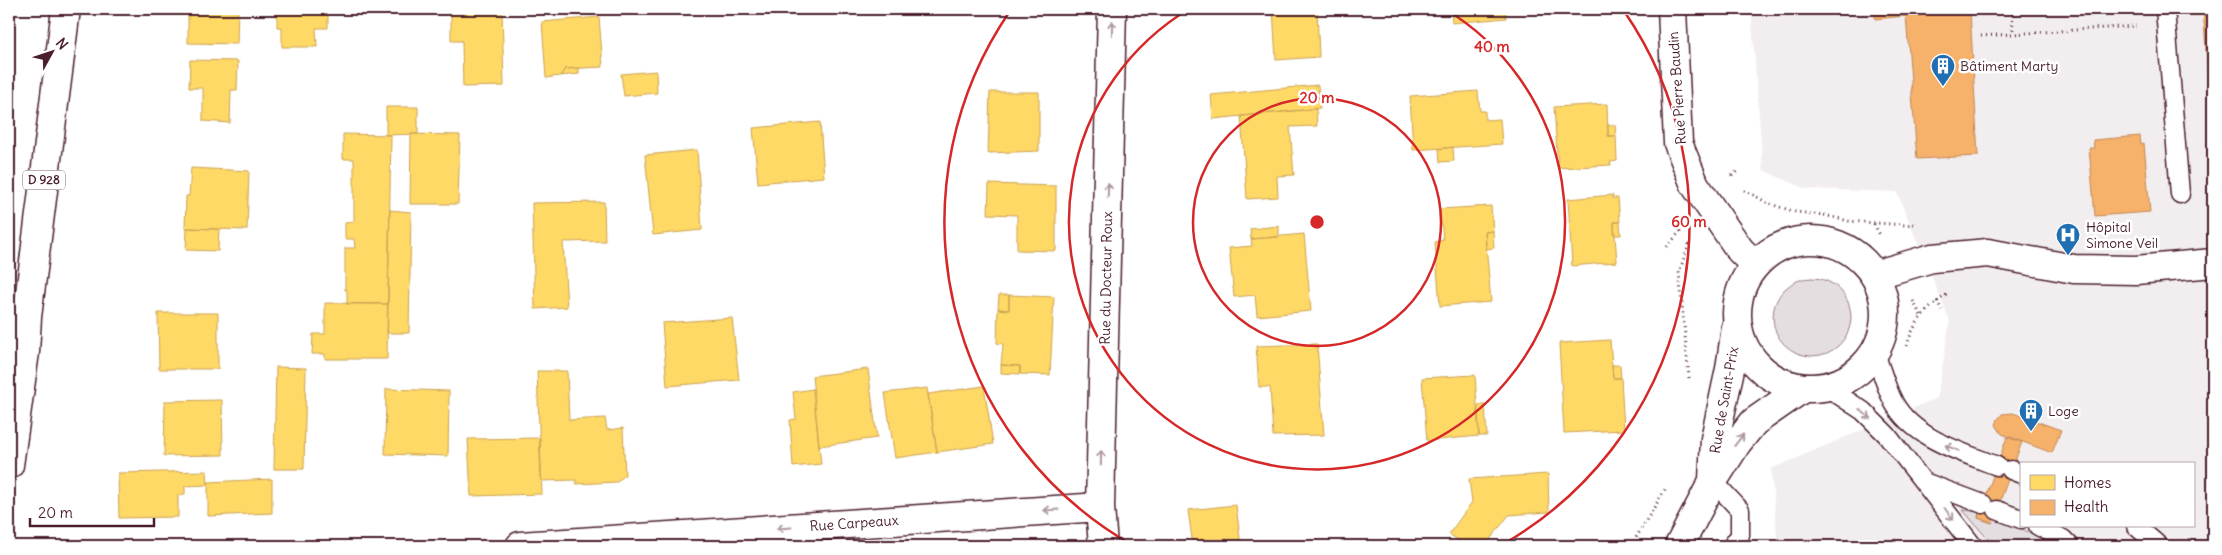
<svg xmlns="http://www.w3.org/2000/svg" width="2222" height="555" font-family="Delius,sans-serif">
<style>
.built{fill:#f2eeef;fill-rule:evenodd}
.green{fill:#e5dee0;stroke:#987e86}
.homes{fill:#ffd966;stroke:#c9a154}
.health{fill:#f6b26b;stroke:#c28658}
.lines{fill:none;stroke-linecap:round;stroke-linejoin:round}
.service-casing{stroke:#4a1f2b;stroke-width:21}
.minor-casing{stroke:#4a1f2b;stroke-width:31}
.tertiary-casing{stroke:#4a1f2b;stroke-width:31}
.primary-casing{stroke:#4a1f2b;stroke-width:31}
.path{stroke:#4a1f2b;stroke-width:3;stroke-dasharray:1 4;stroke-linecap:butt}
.service{stroke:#fff;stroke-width:18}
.minor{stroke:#fff;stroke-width:28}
.tertiary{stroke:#fff;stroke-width:28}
.primary{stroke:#fff;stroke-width:28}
.oneway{stroke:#ae9aa0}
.ring{fill:none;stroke:#d62828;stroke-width:2.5}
.labels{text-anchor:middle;stroke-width:5;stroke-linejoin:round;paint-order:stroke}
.shield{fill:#fff;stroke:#80626b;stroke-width:1}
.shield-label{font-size:12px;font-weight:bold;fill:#4a1f2b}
.poi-label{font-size:14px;fill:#4a1f2b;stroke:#fff;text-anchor:start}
.street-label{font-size:14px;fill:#4a1f2b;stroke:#fff}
.centre{fill:#d62828;stroke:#fff;stroke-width:2.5}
.ring-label{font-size:15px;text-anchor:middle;font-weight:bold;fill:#d62828;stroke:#fff;stroke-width:5;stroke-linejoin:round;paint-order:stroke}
</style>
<rect width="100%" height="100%" fill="#fff"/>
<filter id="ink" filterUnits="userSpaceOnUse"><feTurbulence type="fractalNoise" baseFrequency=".02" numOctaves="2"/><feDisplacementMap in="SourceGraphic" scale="10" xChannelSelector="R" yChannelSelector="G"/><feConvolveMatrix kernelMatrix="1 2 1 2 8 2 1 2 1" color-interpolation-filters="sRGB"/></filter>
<g filter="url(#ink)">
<path class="built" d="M1751,9H2213V546H1778L1771,469L1937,398L1950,321L1897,192L1806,189L1763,170ZM2021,464H2193V526H2021Z"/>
<path class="green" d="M1773 317a39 39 0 1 1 78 0a39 39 0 1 1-78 0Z
M1963,510L1979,512L1978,518L1992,523L1994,517L2047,540L2052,546H1994Z"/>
<path class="homes" d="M188,9H238L237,44L188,43Z
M277,9H328V28H316L317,47H282V27H277Z
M451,9H502L504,86L463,87L462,41H451Z
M1273,9H1317L1319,57L1276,60Z
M1451,9H1505L1506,18L1452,23Z
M599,17L603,67L565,69L560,76L546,78L542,22Z
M190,60L238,61L237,90H231L230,123L203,121V88H189Z
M579,68V74L560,76L565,69Z
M656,71L657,93L624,96L621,74Z
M1318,85L1320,108L1213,119L1211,95Z
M1478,91L1480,111H1485V120L1500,119L1502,144L1413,150L1410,96Z
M990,92H1039V151L988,153Z
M1607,104L1608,136H1616L1617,161L1610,162L1611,165L1558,168L1554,107Z
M386,107H418V134L386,135Z
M1316,109L1317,126L1290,127L1294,175L1277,176L1278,197L1247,199L1241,116Z
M820,122L824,177L758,183L753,128Z
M1608,125H1615L1616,136H1608Z
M343,134L391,135L388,304H347V290H345V248H355L354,239H345V223L354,222V159H343Z
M411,134L460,135L458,204H410Z
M1453,147L1454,161L1440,162L1439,149Z
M697,150L702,230L653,235L645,155Z
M191,168L249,171L247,230L185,228L186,196H189Z
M989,184L1056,186V251L1017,250V215L988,214Z
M1613,195L1612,198H1618L1620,222H1614L1617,262L1572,266L1568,199Z
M604,202L605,241L563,242L567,307L535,309L532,203Z
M1491,206L1493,231L1485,232L1491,302L1440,306L1435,242L1443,240L1440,209Z
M390,210L411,212L409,333H387Z
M1614,222H1620L1621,235H1614Z
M1279,226V237L1251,239L1250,229Z
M187,228L219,229L218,251L186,250Z
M1493,231L1494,248L1486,249L1485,232Z
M1304,234L1311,311L1257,316L1255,295L1234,297L1229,248L1252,246L1251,239Z
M999,295H1009V310L998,309Z
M1009,295L1054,297L1050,375L1020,374V366L1001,365L1003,344L997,343L998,309L1009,310Z
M325,303L388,304L387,359H325V354H312L313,334H325Z
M158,313H218V369H159Z
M732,318L739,380L667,386L662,323Z
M1610,340L1613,378H1621L1624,430L1564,433L1559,343Z
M1317,344L1324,435L1273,436L1270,387H1259L1256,346Z
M1001,365L1020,366V374L1001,373Z
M1612,365H1620L1621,378H1613Z
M276,367L306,368L304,469H274Z
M868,369L877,438L819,446L812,376Z
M537,371H567L569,420L605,418L607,430L623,428L625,475L617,482L576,484V480L541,481Z
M1475,375L1479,436L1427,441L1422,378Z
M984,386L993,444L937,452L928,394Z
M927,388L937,452L895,458L885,393Z
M386,389L449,391L448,456L385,454Z
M813,389L821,464L793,467L790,420L796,419L793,392Z
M222,400L223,455L164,456L165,401Z
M1478,405H1485L1487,436H1479Z
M540,438L542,494L471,496L468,439Z
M207,471L208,485L185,486V494L178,495V517L119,518L118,473Z
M1548,474L1549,512L1509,515L1485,546H1467L1449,534L1472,502L1469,479Z
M272,479V513L208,516V482Z
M1236,505L1241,546H1193L1188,510Z"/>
<path class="health" d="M1875,9H1996L1970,10L1978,156L1917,159L1906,16L1875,19Z
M2203,9H2213V63H2207Z
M2207,63H2213V157Z
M2140,136L2141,144L2144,143L2150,212L2095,216L2089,148H2094L2093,140Z
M2013,413L2061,430L2052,453L2002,434L1996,425L1998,419L2002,414Z
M2007,437L2022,442L1992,523L1978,518Z"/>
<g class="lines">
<defs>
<path id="service" d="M2165,9L2180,194
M1875,353C1881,369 1886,388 1894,403C1914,439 1962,452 1997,466
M1825,386L1863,411L1887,435L1973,546
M2011,470L2021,474
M1713,481L1740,510V535L1732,546
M1924,482L1983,504
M1997,510L2021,519
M2038,526L2063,539L2070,546
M2136,526L2159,546"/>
<path id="minor" d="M1672,9L1678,143L1695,185L1740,250L1755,265
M520,546L1100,507
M1103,546L1100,507L1112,9"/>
<path id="tertiary" d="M1737 314a74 74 0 1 1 148 0a74 74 0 1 1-148 0Z
M1874,275L1932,258L1988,253L2074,269L2136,270L2213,263
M1713,480L1715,439L1730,369L1736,327
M1679,546L1713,481L1737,443L1754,422L1803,388"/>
<path id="primary" d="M9,465L25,352L27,317L66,9"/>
</defs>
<use href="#service" class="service-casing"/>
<use href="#minor" class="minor-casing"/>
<use href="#tertiary" class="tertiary-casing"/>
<use href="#primary" class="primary-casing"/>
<path class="path" d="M2012,9L2013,34
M1981,36L2136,26
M1732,176L1738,170
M1744,190L1770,204L1796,212L1824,215L1849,221L1905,225L1914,224
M1874,224L1880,235
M1667,247L1683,228
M1913,301L1921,316
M1937,301L1942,310
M1907,346C1913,322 1928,307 1948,294
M1689,378L1679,272L1690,242
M1631,546L1667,486"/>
<use href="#service" class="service"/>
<use href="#minor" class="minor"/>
<use href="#tertiary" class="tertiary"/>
<use href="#primary" class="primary"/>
</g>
<defs><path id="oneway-shaft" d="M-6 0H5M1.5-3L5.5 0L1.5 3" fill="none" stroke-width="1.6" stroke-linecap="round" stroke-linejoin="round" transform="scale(1.25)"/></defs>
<g class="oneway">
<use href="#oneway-shaft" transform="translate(1112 28) rotate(-89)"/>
<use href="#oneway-shaft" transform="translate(1108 190) rotate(-89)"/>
<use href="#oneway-shaft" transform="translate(1865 414) rotate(41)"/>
<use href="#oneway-shaft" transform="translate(1739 440) rotate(-52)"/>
<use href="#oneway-shaft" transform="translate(1952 448) rotate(-158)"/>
<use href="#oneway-shaft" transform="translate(1101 458) rotate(-89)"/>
<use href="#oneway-shaft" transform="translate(1051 510) rotate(176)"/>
<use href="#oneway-shaft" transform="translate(1949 514) rotate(53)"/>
<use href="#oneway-shaft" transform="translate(784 528) rotate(176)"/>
</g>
</g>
<g class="ring">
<circle cx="1317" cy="222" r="124"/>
<path d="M1445 9A248 248 0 1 1 1189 9"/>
<path d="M1134 546A372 372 0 0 1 1010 11M1624 11A372 372 0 0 1 1500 546"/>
</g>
<defs>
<symbol id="building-pin" viewBox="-11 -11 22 30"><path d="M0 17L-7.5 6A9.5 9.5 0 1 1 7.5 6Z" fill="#1f6fb2" stroke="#fff"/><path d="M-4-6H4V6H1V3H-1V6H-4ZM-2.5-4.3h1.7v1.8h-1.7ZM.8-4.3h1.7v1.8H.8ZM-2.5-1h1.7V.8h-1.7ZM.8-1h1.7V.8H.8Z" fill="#fff"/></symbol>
<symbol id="hospital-pin" viewBox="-11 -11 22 30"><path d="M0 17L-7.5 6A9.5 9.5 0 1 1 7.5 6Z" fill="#1f6fb2" stroke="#fff"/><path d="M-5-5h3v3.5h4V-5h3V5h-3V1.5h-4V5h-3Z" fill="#fff"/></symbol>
</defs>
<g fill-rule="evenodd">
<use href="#building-pin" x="1929" y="52" width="28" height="38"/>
<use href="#hospital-pin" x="2054" y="221" width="28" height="38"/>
<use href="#building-pin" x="2017" y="397" width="28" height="38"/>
</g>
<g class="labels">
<rect class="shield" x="23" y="170.5" width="42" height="19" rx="4"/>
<g class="shield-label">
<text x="44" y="184">D 928</text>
</g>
<g class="poi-label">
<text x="1960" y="71">Bâtiment Marty</text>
<text x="2086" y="232">Hôpital<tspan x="2086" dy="16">Simone Veil</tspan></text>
<text x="2048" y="416">Loge</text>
</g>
<g class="street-label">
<text transform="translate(1677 88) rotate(-94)" y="5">Rue Pierre Baudin</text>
<text transform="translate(1106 278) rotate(-89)" y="5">Rue du Docteur Roux</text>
<text transform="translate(1724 400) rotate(-80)" y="5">Rue de Saint-Prix</text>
<text transform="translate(854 523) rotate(-4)" y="5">Rue Carpeaux</text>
</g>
</g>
<circle cx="1317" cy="222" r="8" class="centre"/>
<g class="ring-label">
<text x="1492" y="52">40 m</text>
<text x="1317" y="103">20 m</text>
<text x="1689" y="227">60 m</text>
</g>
<rect width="2222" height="555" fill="none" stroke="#fff" stroke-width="30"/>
<rect x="15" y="15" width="2192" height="525" fill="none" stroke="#4a1f2b" stroke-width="2" filter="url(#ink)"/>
<rect x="2020" y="462" width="175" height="65" fill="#ffffff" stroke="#b7a5aa"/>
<rect x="2030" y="475" width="25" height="15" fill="#ffd966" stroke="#b7a5aa"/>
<text x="2064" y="488" font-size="15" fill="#4a1f2b">Homes</text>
<rect x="2030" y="500" width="25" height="15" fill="#f6b26b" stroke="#b7a5aa"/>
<text x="2064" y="512" font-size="15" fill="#4a1f2b">Health</text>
<g transform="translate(52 52) rotate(50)" stroke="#ffffff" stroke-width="4" paint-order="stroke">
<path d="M0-4L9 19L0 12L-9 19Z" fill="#4a1f2b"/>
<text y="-8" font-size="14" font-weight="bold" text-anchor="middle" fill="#4a1f2b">N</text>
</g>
<path d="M30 518v8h124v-8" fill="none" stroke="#4a1f2b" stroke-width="2.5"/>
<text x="38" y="518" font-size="15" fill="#4a1f2b" stroke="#ffffff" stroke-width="4" paint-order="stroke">20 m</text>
</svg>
